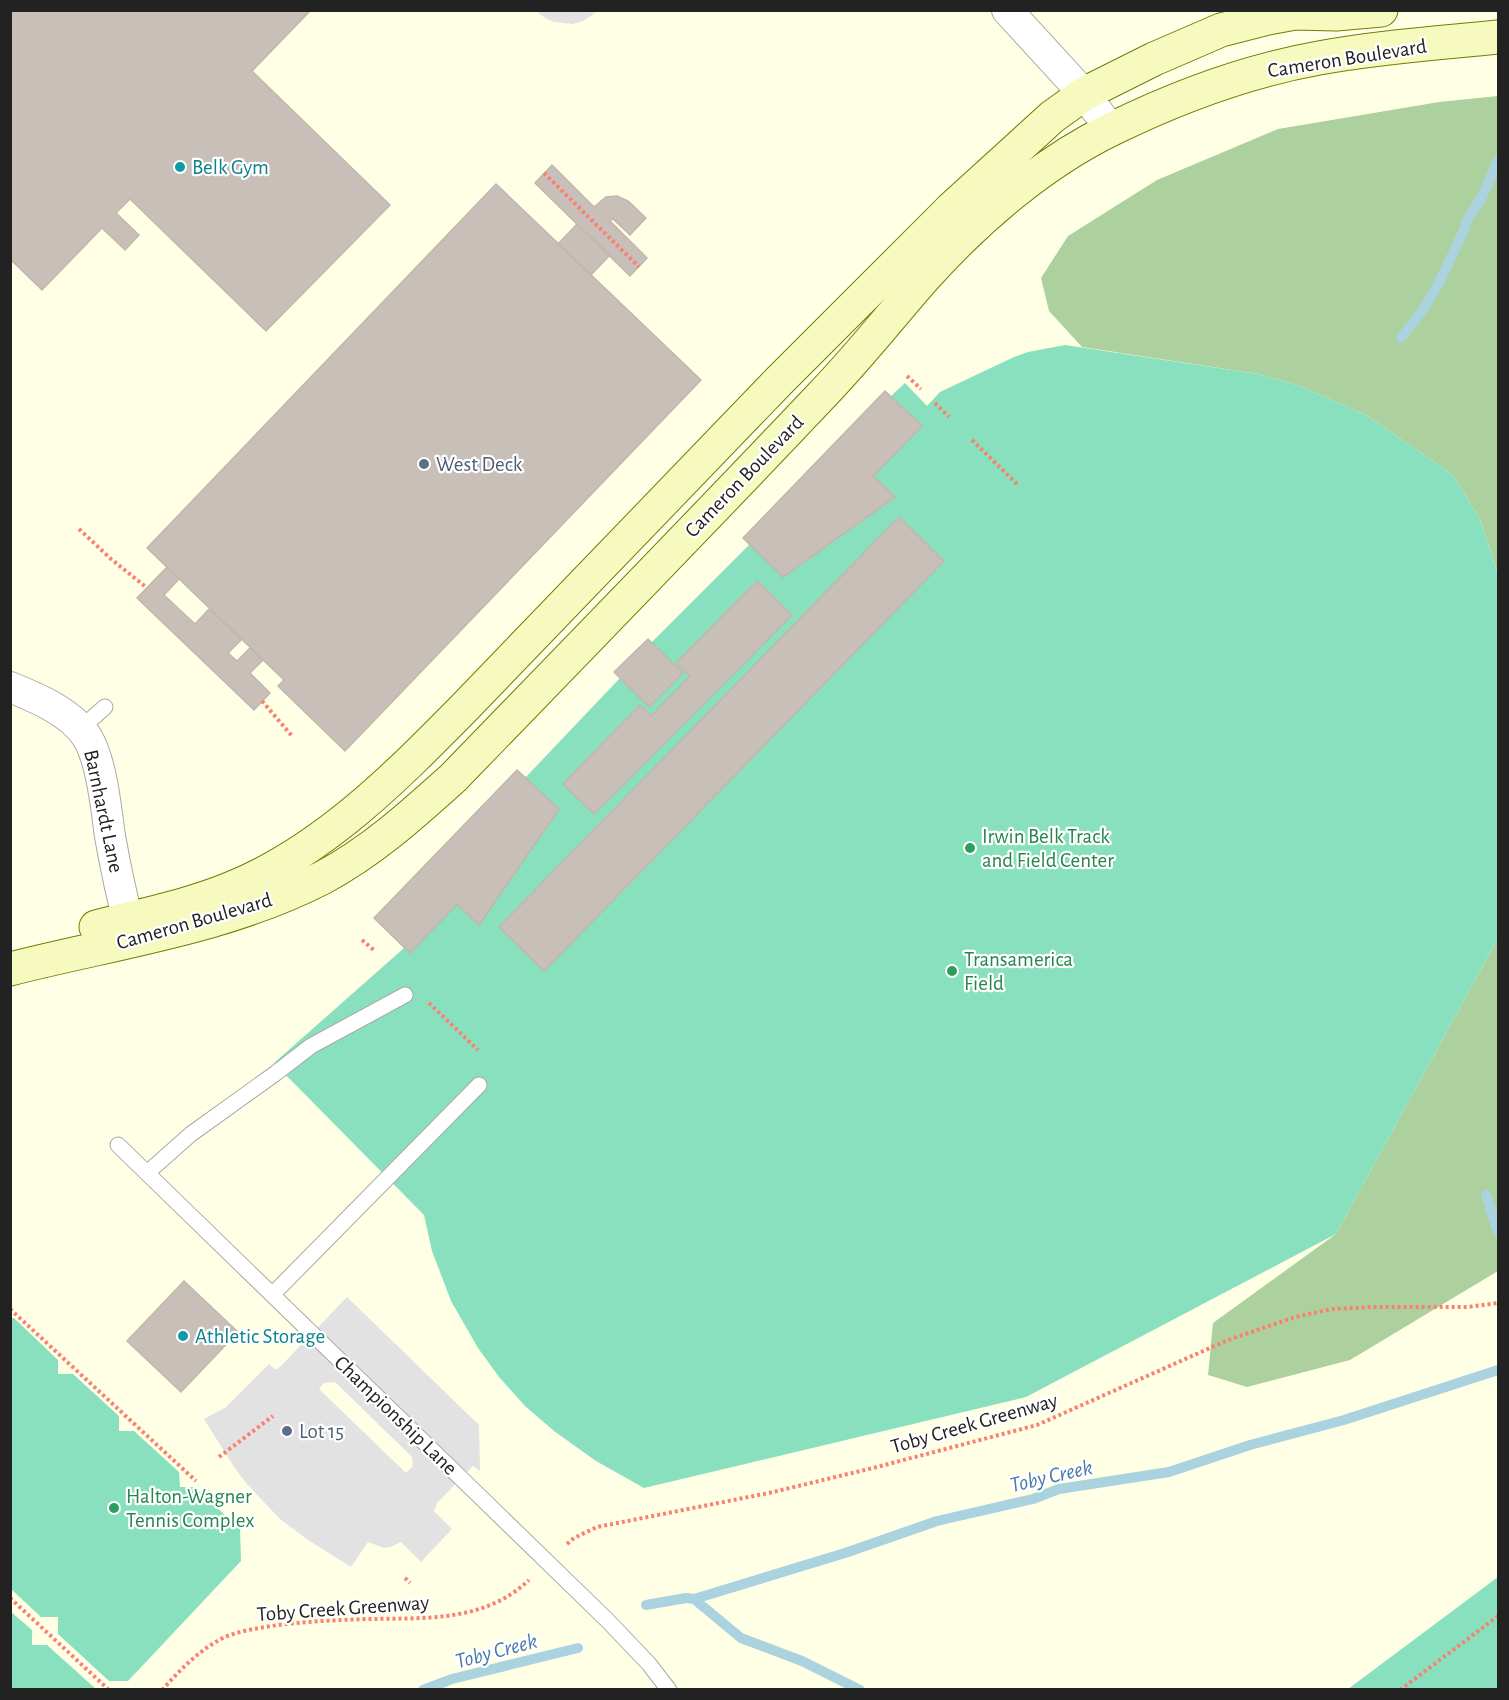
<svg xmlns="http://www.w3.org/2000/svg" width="1509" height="1700" font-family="'Alegreya Sans',sans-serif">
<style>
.education{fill:#ffffe5}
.forest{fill:#add19e}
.pitch{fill:#88e0be}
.parking{fill:#e2e2e2;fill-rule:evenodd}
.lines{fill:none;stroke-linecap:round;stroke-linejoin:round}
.stream{stroke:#aad3df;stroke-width:10}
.building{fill:#c7bfb8;stroke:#c4b6ab;stroke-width:1.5}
.lane-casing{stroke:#a9a9a9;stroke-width:17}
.street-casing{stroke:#a9a9a9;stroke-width:32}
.secondary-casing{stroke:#707d05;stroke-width:35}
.path{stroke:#fa8072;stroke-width:4;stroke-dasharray:3 3;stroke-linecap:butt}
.lane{stroke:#fff;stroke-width:15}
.street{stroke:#fff;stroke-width:30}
.secondary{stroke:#f7fabf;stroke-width:33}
.culture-dot{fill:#0f9aa8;stroke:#fff;stroke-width:2}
.service-dot{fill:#5c6f8a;stroke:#fff;stroke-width:2}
.leisure-dot{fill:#2e9e5b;stroke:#fff;stroke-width:2}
.labels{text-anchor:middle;stroke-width:4.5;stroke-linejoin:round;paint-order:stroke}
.street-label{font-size:21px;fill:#222;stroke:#fff}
.culture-label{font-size:21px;fill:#0d838f;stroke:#fff;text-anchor:start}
.service-label{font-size:21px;fill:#4e5e75;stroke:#fff;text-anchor:start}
.leisure-label{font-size:21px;fill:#27864d;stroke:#fff;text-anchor:start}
.water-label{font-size:22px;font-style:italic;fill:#4a7aab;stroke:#fff}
</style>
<rect width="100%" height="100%" fill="#f2efe9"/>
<path class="education" d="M11,11H1498V1689H11Z"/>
<path class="forest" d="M1498,96V574L1480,519L1452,474L1366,415L1300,386L1258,374L1082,347L1049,311L1041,278L1068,236L1157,180L1278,129L1439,102Z
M1498,938V1271L1350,1360L1247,1387L1208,1375L1213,1323L1336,1234Z"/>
<path class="pitch" d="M1065,345L1258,374L1300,386L1366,415L1452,474L1480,519L1498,574V938L1336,1234L1026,1397L644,1488L596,1461L554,1431L525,1406L499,1377L478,1348L451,1301L432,1251L424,1215L274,1063L404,948L374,918L517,770L526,777L620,678L614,672L648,639L652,642L749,545L743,538L885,391L891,396L905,383L927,406L940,392L1014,357L1028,352Z
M11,1318H14L58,1360V1374H73L119,1416V1431H134L179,1472L180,1487H195L240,1529L241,1561L128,1681H109L58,1634V1617H41L11,1589Z
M1498,1577V1689H1348Z
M10,1611L32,1630V1645H47L96,1689H11Z"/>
<path class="parking" d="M536,11V10L598,11L583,21L573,24L554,22L545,18Z
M347,1297L479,1425L480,1471L473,1466L437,1503L434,1511L452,1529L421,1562L401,1542L391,1547L384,1548L368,1542L351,1567L308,1540L280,1519L247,1484L234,1467L204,1419L226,1407L269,1364L275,1369H278ZM335,1382L412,1457L413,1466L406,1473L319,1389L324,1383Z"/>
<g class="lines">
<path class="stream" d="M1401,338L1422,311L1438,285L1465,228L1466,222L1483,195L1498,160
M1486,1195L1498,1232
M694,1599L741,1638L802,1661L860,1690
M646,1605L686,1598L694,1599L845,1553L937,1521L1033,1499L1059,1489L1169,1472L1250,1445L1344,1420L1498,1370
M423,1690L452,1679L578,1648"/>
</g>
<path class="building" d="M10,10H311L252,71L390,205L266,331L130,199L116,213L139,235L125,250L102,228L42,290L10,259Z
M552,165L594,207L606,197L617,196L628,201L646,218L630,235L613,219L610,221L647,258L630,276L535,183Z
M496,184L701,380L345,751L278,686L284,680L147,548Z
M577,224L610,255L591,275L558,244Z
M885,391L922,426L873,476L895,497L783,577L743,538Z
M899,517L944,561L544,971L499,927Z
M167,567L179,579L164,595L195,624L209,609L241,640L228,653L237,661L250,648L263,660L250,673L270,693L254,710L137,598Z
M757,581L792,615L594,814L563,784L640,705L651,716L690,676L676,663Z
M648,639L683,673L649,707L614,672Z
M517,770L559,809L479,925L457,904L410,953L374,918Z
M184,1281L238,1332L181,1392L127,1341Z"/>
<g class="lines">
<defs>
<path id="lane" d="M80,729L105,707
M118,1145L608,1621L649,1664L669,1690
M147,1173L191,1134L276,1073L311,1046L405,995
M272,1295L479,1085"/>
<path id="street" d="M1007,10L1084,94L1111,129
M10,687C37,698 71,712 87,737C102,762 106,808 110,836C116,871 124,906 133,940"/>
<path id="secondary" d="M96,927C141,915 189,906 232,888C323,851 396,777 464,708L779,381L951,209L1052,117L1084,94L1154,59L1221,30L1268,18L1295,13L1336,14L1381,10
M10,969C115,942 225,928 322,878C371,852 412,815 453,778C575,652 698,526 819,398C856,360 889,318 924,278C976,220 1042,163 1112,129C1177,97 1247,71 1319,58C1378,47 1439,43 1498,37"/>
</defs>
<use href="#lane" class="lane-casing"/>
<use href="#street" class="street-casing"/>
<use href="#secondary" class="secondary-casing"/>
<path class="path" d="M544,173L639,267
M907,376L921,389
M935,403L949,417
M972,440L1019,486
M79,529L111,559L147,588
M262,701L292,736
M362,940L375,951
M429,1003L478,1050
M10,1309L196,1481
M219,1457L273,1416
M567,1544L574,1538L597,1527L769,1493L877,1467L1037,1425L1228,1340L1295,1317L1332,1309L1373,1307H1468L1498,1303
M405,1578L410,1583
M10,1598L109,1690
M162,1690C181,1669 200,1649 225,1637C242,1630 260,1628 278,1625C309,1621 339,1620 369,1619C426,1618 485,1622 529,1580
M1400,1690L1498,1616"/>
<use href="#lane" class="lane"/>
<use href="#street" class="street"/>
<use href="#secondary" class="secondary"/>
</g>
<g class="culture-dot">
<circle cx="180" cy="167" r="6"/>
<circle cx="183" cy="1336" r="6"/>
</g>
<g class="service-dot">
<circle cx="424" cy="464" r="6"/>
<circle cx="287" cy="1431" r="6"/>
</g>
<g class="leisure-dot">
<circle cx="970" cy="848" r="6"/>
<circle cx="952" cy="971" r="6"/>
<circle cx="114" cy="1508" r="6"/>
</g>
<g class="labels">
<g class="street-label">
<text transform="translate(1347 58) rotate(-9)" y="7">Cameron Boulevard</text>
<text transform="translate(744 476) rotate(-46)" y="7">Cameron Boulevard</text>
<text transform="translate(104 811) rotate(78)" y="7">Barnhardt Lane</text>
<text transform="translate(194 921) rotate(-16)" y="7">Cameron Boulevard</text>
<text transform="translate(396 1415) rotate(44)" y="7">Championship Lane</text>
<text transform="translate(974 1423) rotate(-16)" y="7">Toby Creek Greenway</text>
<text transform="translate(343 1608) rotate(-4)" y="7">Toby Creek Greenway</text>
</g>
<g class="culture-label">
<text x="192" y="174">Belk Gym</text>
<text x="195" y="1343">Athletic Storage</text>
</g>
<g class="service-label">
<text x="436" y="471">West Deck</text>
<text x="299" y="1438">Lot 15</text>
</g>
<g class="leisure-label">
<text x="982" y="843">Irwin Belk Track<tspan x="982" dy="24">and Field Center</tspan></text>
<text x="964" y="966">Transamerica<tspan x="964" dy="24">Field</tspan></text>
<text x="126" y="1503">Halton-Wagner<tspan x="126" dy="24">Tennis Complex</tspan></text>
</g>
<g class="water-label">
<text transform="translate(1051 1475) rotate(-13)" y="8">Toby Creek</text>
<text transform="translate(496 1650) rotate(-15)" y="8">Toby Creek</text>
</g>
</g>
<rect width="1509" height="1700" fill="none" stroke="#222222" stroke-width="24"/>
</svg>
